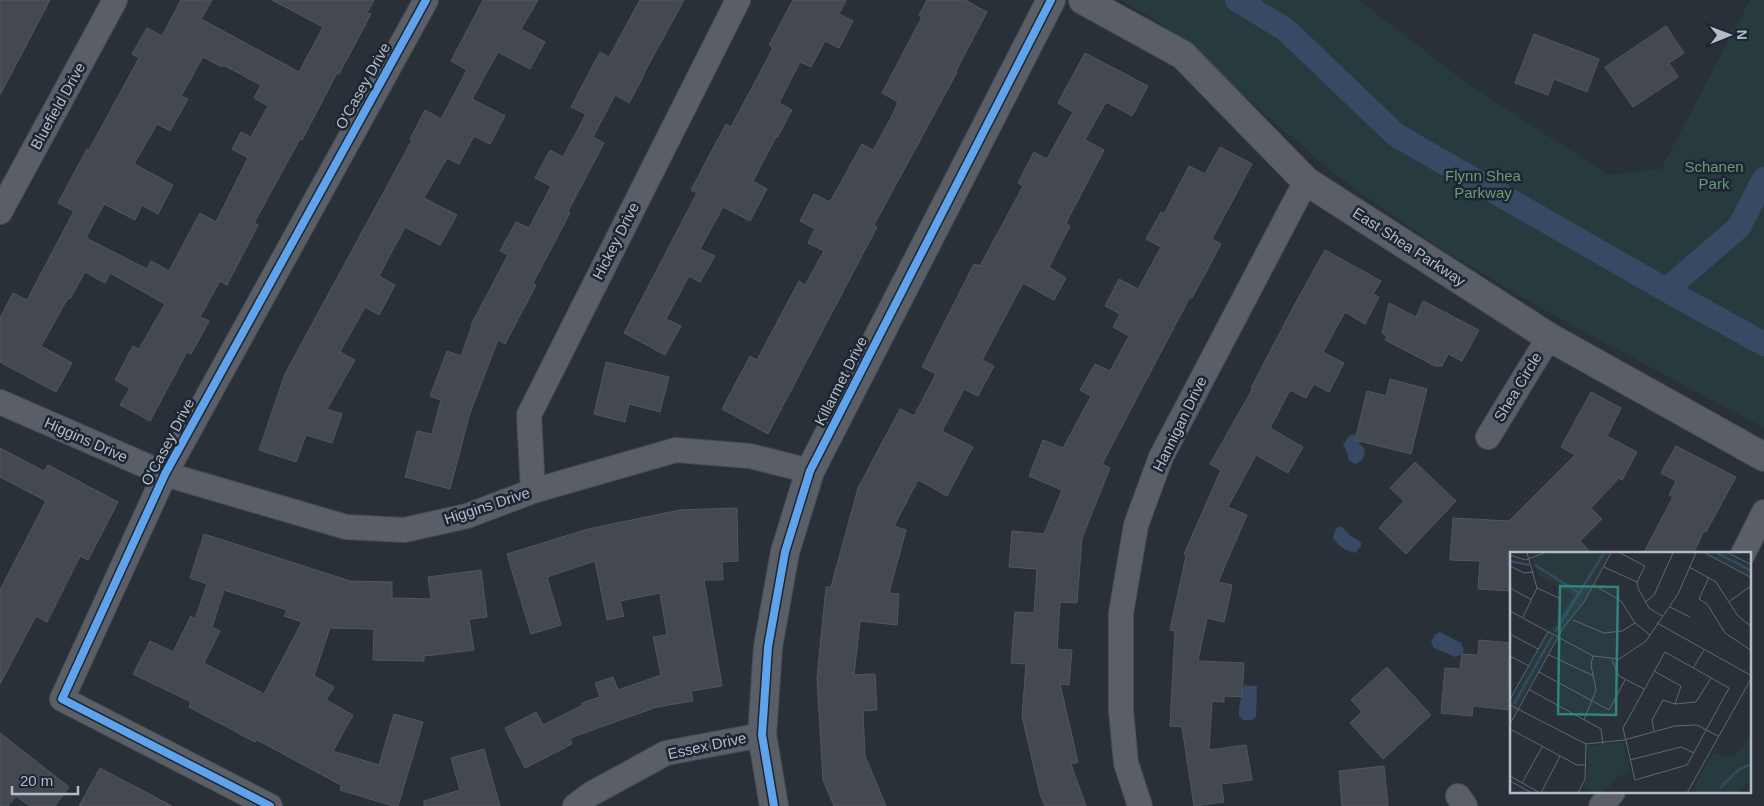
<svg xmlns="http://www.w3.org/2000/svg" width="1764" height="806" font-family="Helvetica,sans-serif">
<style>
.green{fill:#273a3e}
.water{fill:#384963}
.lines{fill:none;stroke-linecap:round;stroke-linejoin:round}
.canal{stroke:#384963;stroke-width:24}
.building{fill:#444950;stroke:#52575f;fill-rule:evenodd}
.minor-casing{stroke:#484c53;stroke-width:26}
.tertiary-casing{stroke:#484c53;stroke-width:30}
.minor{stroke:#5a5e66;stroke-width:24}
.tertiary{stroke:#5a5e66;stroke-width:28}
.cycleway-casing{stroke:#1d2633;stroke-width:11}
.cycleway{stroke:#60a3ed;stroke-width:8}
.labels{text-anchor:middle;stroke-width:5;stroke-linejoin:round;paint-order:stroke}
.street-label{font-size:15px;fill:#b4bcc9;stroke:#1d2633}
.park-label{font-size:15px;fill:#6b9a76;stroke:#1d2633}
.inset-river{fill:none;stroke:#384963;stroke-width:2.5}
.inset-road{fill:none;stroke:#616872;stroke-width:1}
.view{fill:#308480;fill-opacity:0.15;stroke:#308480;stroke-width:2.5}
.inset-edge{fill:none;stroke:#b4bcc9;stroke-width:2.5}
</style>
<rect width="100%" height="100%" fill="#2a3038"/>
<path class="green" d="M1120,0H1359L1464,81L1608,175L1661,169L1750,0H1764V428L1553,315L1444,251L1337,176L1156,20Z"/>
<path class="water" d="M1353,434L1358,436L1359,442L1365,450L1363,459L1356,464L1349,461L1347,452L1343,445L1349,436Z
M1341,526L1351,536L1361,542V546L1355,553C1345,550 1339,547 1333,538L1336,528Z
M1440,632L1461,643L1464,649L1462,654L1455,657L1434,648L1431,642L1435,635Z
M1244,685L1257,686L1256,717L1252,720H1243L1239,716C1238,702 1243,697 1244,685Z"/>
<g class="lines">
<path class="canal" d="M1237,0L1285,29L1396,135L1666,290L1764,344
M1666,290L1739,227L1764,179"/>
</g>
<path class="building" d="M0,0H50L0,95Z
M181,0H212L201,19L299,72L323,27L272,0H374L367,13L371,14L339,74L337,73L302,140L300,139L254,223L258,225L227,285L220,281L200,317L209,321L191,354L187,352L150,421L120,405L130,388L115,380L133,346L139,349L165,304L110,273L105,283L85,272L70,299L68,298L41,346L72,363L56,392L0,362V318L13,293L27,300L74,211L58,203L87,149L89,150L139,58L132,54L147,28L162,36ZM203,57L222,67L223,65L261,85L254,98L268,106L251,137L241,132L232,149L248,158L216,222L200,213L169,271L151,261L147,269L86,238L104,204L135,220L142,205L158,214L173,185L134,164L157,124L170,131L188,99L181,96Z
M483,0H538L521,29L545,42L530,69L498,52L472,99L505,116L490,144L474,136L459,164L447,158L424,198L457,215L440,245L405,227L379,276L395,285L379,315L365,307L340,352L355,360L327,409L342,414L332,443L306,435L296,462L259,450L285,374L412,140L410,139L425,110L441,119L467,70L451,61Z
M640,0H684L643,75H644L629,103L615,95L593,137L604,143L568,211L570,213L533,283L536,285L505,344L498,340L470,413L450,489L405,477L417,431L432,434L441,400L430,396L447,351L461,356L472,326L471,325L508,255L500,251L516,222L529,228L551,186L535,178L550,150L563,157L586,114L571,107L600,52L609,57Z
M793,0H846L839,14L853,21L839,48L825,41L811,67L800,62L779,103L792,110L777,138L776,137L753,181L767,189L750,221L723,207L700,249L715,256L700,282L689,276L666,319L681,326L665,355L624,333L697,193L691,190L726,124L731,127L773,48L769,45Z
M927,0H965L987,12L956,71L957,72L874,225L877,227L768,434L722,409L750,356L757,360L799,281L805,285L824,251L808,243L815,229L800,221L814,194L830,202L862,144L873,150L891,118L898,102L882,93L922,17L919,15Z
M1666,26L1684,53L1669,63L1678,77L1633,107L1605,67Z
M1534,34L1599,59L1587,92L1554,79L1548,95L1515,83Z
M1085,53L1148,86L1132,116L1106,102L1085,140L1104,150L1066,223L1070,226L1049,267L1066,278L1054,300L1023,283L982,360L994,366L978,396L964,389L942,431L973,447L947,496L918,480L894,526L906,530L889,593L899,594L897,625L860,621L854,675L875,674L877,710L863,711L865,756L886,806H834L823,780L817,678L826,587H831L858,488L900,409L914,416L936,374L922,367L974,264L980,266L1023,186L1018,183L1034,152L1047,159L1073,112L1058,103Z
M1220,147L1252,164L1212,239L1221,244L1192,298L1190,297L1102,464L1110,468L1082,538L1077,603L1060,602L1057,649L1072,650L1069,685L1060,684L1078,762L1071,764L1086,806H1045L1040,794L1022,716L1026,664L1011,663L1015,612L1034,613L1037,569L1009,567L1012,531L1044,534L1062,490L1029,476L1043,440L1063,448L1091,396L1080,390L1095,364L1110,371L1129,336L1113,327L1120,314L1105,306L1119,279L1138,289L1161,247L1146,239L1161,212L1164,214L1189,166L1205,174Z
M1325,250L1381,281L1373,294L1379,297L1365,324L1345,312L1323,352L1344,363L1329,392L1314,384L1306,398L1290,390L1270,428L1303,447L1288,473L1256,455L1228,507L1247,515L1218,582L1232,585L1224,622L1207,618L1198,661L1244,663L1242,697L1224,696V702L1212,701L1209,750L1246,745L1252,780L1221,784L1224,802L1194,806L1182,727L1170,726L1175,631L1170,630L1186,556L1184,554L1221,470L1210,464L1253,388H1251L1296,302Z
M1423,301L1479,330L1462,361L1448,354L1442,366H1435L1385,340L1387,336L1382,333L1389,303L1416,317Z
M606,362L669,377L660,412L629,404L625,422L594,414Z
M1390,379L1427,389L1411,454L1355,440L1367,391L1386,396Z
M1591,392L1621,408L1607,436L1637,452L1622,480L1619,478L1591,508L1602,519L1580,541L1592,554H1512V591L1478,589L1480,561L1450,560L1453,518L1509,521L1575,455L1561,447Z
M1676,446L1736,477L1706,532L1704,531L1693,554H1643L1673,497L1669,495L1676,481L1661,473Z
M0,448L44,471L48,465L118,502L88,560L80,556L47,622L36,616L0,684V590L46,501L0,477Z
M1415,462L1456,501L1406,554L1379,528L1404,501L1390,488Z
M737,508L738,561L722,562L723,580H704L722,686L691,691L693,701L657,707L570,738L572,744L525,768L505,728L536,712L543,725L583,705L582,703L600,697L595,683L613,677L618,690L661,675L653,637L667,635L660,593L620,601L624,616L607,620L595,561L547,577L561,625L531,634L507,554L588,529L680,510Z
M204,534L350,581L392,582V598L431,599L428,577L481,570L487,617L469,619L474,650L424,656V661L373,660L374,629L330,628L314,676L334,687L326,700L353,715L333,751L379,765L394,714L423,722L398,806H393L340,790L341,785L257,740L255,742L189,707L191,702L133,674L150,641L173,652L191,616L195,619L207,584L190,578ZM224,590L287,610L284,616L302,622L264,694L204,663L220,631L212,627Z
M1479,640L1512,643L1508,680H1512V710L1473,706L1472,716L1441,713L1445,668L1460,669L1462,654L1478,655Z
M1387,667L1431,715L1383,759L1350,723L1362,712L1351,700Z
M0,733L69,787L55,806H30L16,796L8,806H0Z
M484,749L500,806H424V801L460,790L451,758Z
M1384,766L1388,806H1342L1339,771Z
M100,768L172,806H79Z"/>
<g class="lines">
<defs>
<path id="minor" d="M0,212L115,0
M0,402L165,474L346,527L404,530L467,516L533,491L676,450L750,456L810,471
M1488,437L1549,337
M533,491L529,415L738,0
M1743,554L1764,512
M1458,796L1465,806
M270,806L62,699L165,474L426,0
M575,806L591,794L666,753L762,735
M1140,806L1126,763L1121,711V613L1136,525L1161,457L1306,181
M1601,806L1613,792"/>
<path id="tertiary" d="M1083,0L1183,55L1306,181L1549,337L1764,457
M774,806L762,735L768,647L785,552L810,471L1051,0"/>
</defs>
<use href="#minor" class="minor-casing"/>
<use href="#tertiary" class="tertiary-casing"/>
<use href="#minor" class="minor"/>
<use href="#tertiary" class="tertiary"/>
<defs>
<path id="cycleway" d="M270,806L62,699L165,474L426,0
M774,806L762,735L768,647L785,552L810,471L1051,0"/>
</defs>
<use href="#cycleway" class="cycleway-casing"/>
<use href="#cycleway" class="cycleway"/>
</g>
<g class="labels">
<g class="street-label">
<text transform="translate(363 86) rotate(-61)" y="5">O'Casey Drive</text>
<text transform="translate(58 106) rotate(-61)" y="5">Bluefield Drive</text>
<text transform="translate(616 241) rotate(-63)" y="5">Hickey Drive</text>
<text transform="translate(1409 247) rotate(33)" y="5">East Shea Parkway</text>
<text transform="translate(841 381) rotate(-63)" y="5">Killarmet Drive</text>
<text transform="translate(1518 387) rotate(-59)" y="5">Shea Circle</text>
<text transform="translate(1180 424) rotate(-64)" y="5">Hannigan Drive</text>
<text transform="translate(86 440) rotate(24)" y="5">Higgins Drive</text>
<text transform="translate(168 442) rotate(-62)" y="5">O'Casey Drive</text>
<text transform="translate(487 506) rotate(-18)" y="5">Higgins Drive</text>
<text transform="translate(707 746) rotate(-12)" y="5">Essex Drive</text>
</g>
<g class="park-label">
<text x="1714" y="172">Schanen<tspan x="1714" dy="17">Park</tspan></text>
<text x="1483" y="181">Flynn Shea<tspan x="1483" dy="17">Parkway</tspan></text>
</g>
</g>
<g transform="translate(1510 552)">
<rect width="241" height="241" fill="#2a3038"/>
<path d="M37,1H100L73,50L51,78L0,169V150L40,78L62,46V42L28,23L22,6ZM197,1H216L241,15V25ZM241,186V230L229,237V241H188L184,234L203,201L222,206ZM113,190L121,219L107,225L94,241H81L73,236L77,226L78,194Z" fill="#273a3e"/>
<path class="inset-river" d="M207,1L242,19M0,9L19,13M25,13L71,42M45,80L94,1M4,152L42,85M210,236L229,217L242,212"/>
<path class="inset-road" d="M110,1L135,14L127,30L128,36L139,56L152,64M195,1L242,26M218,1L242,13M0,3L15,8L34,1M0,14L14,21L24,20M94,15L127,30M179,15L206,30L228,64L242,75M199,25L189,47L197,52L215,81L242,99M84,33L111,49L125,71L140,83M0,36L22,48M27,36L49,46M220,49L242,33M135,50L144,43L163,1M160,55L180,65M0,59L83,104L109,107L136,89L168,42L186,1M13,65L27,36L17,1M63,68L94,81L112,79L125,71M147,71L242,124M0,82L28,97M155,100L219,136L177,213L125,228L113,176ZM39,103L84,124M0,104L19,114M102,108L109,124L134,137M183,116L194,98M144,119L171,134L165,152M29,120L99,158L115,128M20,138L91,177L93,192M0,147L38,80M0,153L76,192L114,188L165,174L187,173L208,184M74,168L86,138L81,113L83,104M0,172L53,76L74,50L101,1M0,177L67,213H76M144,179L142,168L153,148L165,152L186,150L201,126M120,208L171,195L184,201M0,224L30,241M0,229L22,241M12,231L32,195M31,241L50,204M68,241L75,227L76,192M177,241L242,125"/>
<path class="view" d="M50,34L108,35L106,163L48,162Z"/>
<rect width="241" height="241" class="inset-edge"/>
</g>
<g transform="translate(1729 35) rotate(89)" stroke="#1d2633" stroke-width="4" paint-order="stroke">
<path d="M0-4L9 19L0 12L-9 19Z" fill="#b4bcc9"/>
<text y="-8" font-size="14" font-weight="bold" text-anchor="middle" fill="#b4bcc9">N</text>
</g>
<path d="M12 786v8h66v-8" fill="none" stroke="#b4bcc9" stroke-width="2.5"/>
<text x="20" y="786" font-size="15" fill="#b4bcc9" stroke="#1d2633" stroke-width="4" paint-order="stroke">20 m</text>
</svg>
